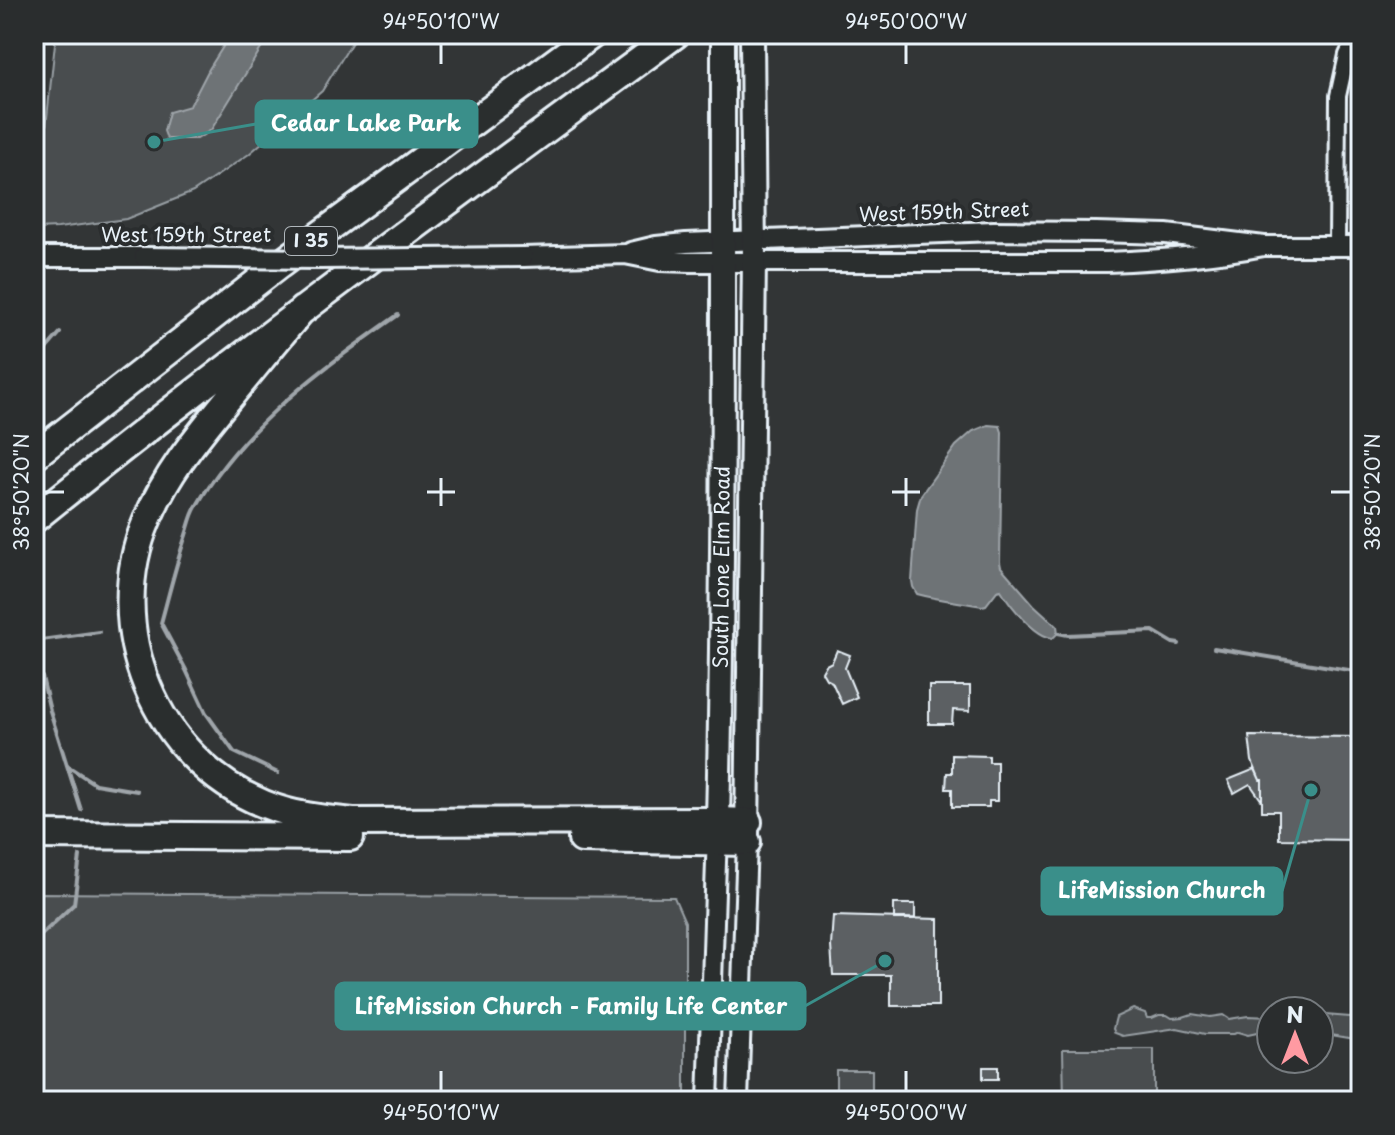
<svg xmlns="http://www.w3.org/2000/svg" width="1395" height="1135" font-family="'Playpen Sans',sans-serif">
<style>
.green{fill:#494d4f;stroke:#989fa4;stroke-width:2}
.water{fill:#6e7376;stroke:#9fa5aa;stroke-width:2}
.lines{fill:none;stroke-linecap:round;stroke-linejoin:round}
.stream{stroke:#9fa5aa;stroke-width:4}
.building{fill:#5c6063;stroke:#e8f1f8;stroke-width:2}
.minor-casing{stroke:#e8f1f8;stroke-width:20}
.tertiary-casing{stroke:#e8f1f8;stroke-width:24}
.primary-casing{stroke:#e8f1f8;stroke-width:28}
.motorway-casing{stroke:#e8f1f8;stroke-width:32}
.minor{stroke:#2a2d2e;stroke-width:14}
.tertiary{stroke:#2a2d2e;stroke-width:18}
.primary{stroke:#2a2d2e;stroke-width:22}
.motorway{stroke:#2a2d2e;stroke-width:26}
.tertiary-bridge-casing{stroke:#e8f1f8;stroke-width:24;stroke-linecap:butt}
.tertiary-bridge{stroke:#2a2d2e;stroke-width:18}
.ticks{fill:none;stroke:#e8f1f8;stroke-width:3}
.labels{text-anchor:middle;stroke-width:8;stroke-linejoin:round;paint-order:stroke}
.shield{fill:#2a2d2e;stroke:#afb6bb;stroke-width:2}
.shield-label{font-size:18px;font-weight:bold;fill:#e8f1f8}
.street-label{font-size:20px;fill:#e8f1f8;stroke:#2a2d2e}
.leader{fill:none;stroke:#3a8f8a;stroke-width:3}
.callout-dot{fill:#3a8f8a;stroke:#2a2d2e;stroke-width:3}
.callout{fill:#3a8f8a;stroke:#3a8f8a;stroke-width:3}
.callout-label{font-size:22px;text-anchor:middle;font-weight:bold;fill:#fff}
.neatline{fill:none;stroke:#e8f1f8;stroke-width:3}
.ticks-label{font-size:20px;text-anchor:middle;fill:#e8f1f8}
</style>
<rect width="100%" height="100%" fill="#323536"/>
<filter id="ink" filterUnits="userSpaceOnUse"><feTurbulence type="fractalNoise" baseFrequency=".0125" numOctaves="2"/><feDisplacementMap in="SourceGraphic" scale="16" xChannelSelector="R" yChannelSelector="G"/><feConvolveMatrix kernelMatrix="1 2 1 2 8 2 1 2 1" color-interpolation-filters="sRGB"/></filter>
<g filter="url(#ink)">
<path class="green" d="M56,34H357L322,91L249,154L193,192L126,219L58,228L35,229Z
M34,893L674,897L685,922V1101H34Z
M1133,1009L1145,1013L1147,1018H1152L1159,1015H1167L1172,1018L1183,1017L1192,1014L1210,1017L1223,1015L1229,1019L1248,1016L1271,1017V1030L1248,1035L1238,1032L1234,1034H1205L1177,1028L1123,1036L1115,1033L1113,1029L1116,1017Z
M1325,1015L1350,1017L1361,1015V1040L1319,1033V1018Z
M1063,1049H1154V1101H1064Z
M836,1070H872V1101H836Z"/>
<path class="water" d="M231,34H270L211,130L197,139H167L164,131L169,112L190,106L209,69Z
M988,425L1000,426L1002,432L1000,562L1001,567L1034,605L1057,626L1058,633L1053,638C1035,637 1010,605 1001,590L997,591L986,605L982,606C960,602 939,600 917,594L913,587L912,581L917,509L921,495L956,446L973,431Z"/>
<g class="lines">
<path class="stream" d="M34,363L60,333
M1058,633L1068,635L1153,631L1173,643L1179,644
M34,641L99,632
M1214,648L1361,672
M34,667L42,677L50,711L81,810
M69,767L95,784L137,791
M278,773L234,752L206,713L186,670L161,623C169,594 176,564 186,535C189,526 191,515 196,507C243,425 323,368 398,315
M34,942L74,904L80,856"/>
</g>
<path class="building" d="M837,650L850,655L845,668L857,697L842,704L832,682L826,679L822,672L826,665L832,662Z
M929,686H970V711L953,710L952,724H929Z
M1249,736L1361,737V840L1279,839V811H1262V780H1260L1252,761Z
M952,755L989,756V762H997V801H989V807H952V789H946L947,773H952Z
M1255,769L1260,780H1262V801L1250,784L1234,793L1228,780Z
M894,904H915V919H894Z
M833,916L938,919V1006H891V975H833L831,946Z
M983,1067H998V1079H983Z"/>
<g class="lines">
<defs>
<path id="minor" d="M1337,246L1338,96L1347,55L1357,34"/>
<path id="tertiary" d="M631,252L656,246L686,243L994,231L1096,232L1166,234L1264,246H1361
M34,257H144
M523,257L625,254L660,261L690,262H1107C1160,260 1212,256 1264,246
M708,1101L717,832
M738,1101L747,842"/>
<g id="primary">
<path id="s1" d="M718,821C724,559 723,296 723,34"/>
<path d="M747,837L754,260L752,34"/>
</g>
<path id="motorway" d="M302,310C277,339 253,369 228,399C197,437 166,474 147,520C101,628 155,760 264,804C293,816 322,819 353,822L718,821L748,822
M34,456L279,265L593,34
M34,519C243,350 460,193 676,34
M34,835L350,837
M582,839L747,842"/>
</defs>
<use href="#minor" class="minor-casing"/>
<use href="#tertiary" class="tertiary-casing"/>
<use href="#primary" class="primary-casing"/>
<use href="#motorway" class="motorway-casing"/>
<use href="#minor" class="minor"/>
<use href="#tertiary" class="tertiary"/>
<use href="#primary" class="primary"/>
<use href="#motorway" class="motorway"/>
<defs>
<path id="tertiary-bridge" d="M144,257L320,259L523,257"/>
</defs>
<use href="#tertiary-bridge" class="tertiary-bridge-casing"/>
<use href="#tertiary-bridge" class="tertiary-bridge"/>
</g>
</g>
<path class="ticks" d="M441,44V64M906,44V64M441,478V506M906,478V506M44,492H64M427,492H455M892,492H920M1331,492H1351M441,1071V1091M906,1071V1091"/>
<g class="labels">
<rect class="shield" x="285" y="227" width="52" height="28" rx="6"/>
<g class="shield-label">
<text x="311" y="247">I 35</text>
</g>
<g class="street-label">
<text transform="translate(944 212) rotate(-2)" y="7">West 159th Street</text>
<text x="186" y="242">West 159th Street</text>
<text dy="7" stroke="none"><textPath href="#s1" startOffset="254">South Lone Elm Road</textPath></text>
</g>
</g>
<path class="leader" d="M154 142L256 124M1311 790L1282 891M885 961L805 1006"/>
<g class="callout-dot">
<circle cx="154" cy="142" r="8"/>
<circle cx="1311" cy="790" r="8"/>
<circle cx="885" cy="961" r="8"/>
</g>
<g class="callout">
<rect x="256" y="101" width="221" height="46" rx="8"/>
<rect x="1042" y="868" width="240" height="46" rx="8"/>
<rect x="336" y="983" width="469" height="46" rx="8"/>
</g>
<g class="callout-label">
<text x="366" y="131">Cedar Lake Park</text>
<text x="1162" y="898">LifeMission Church</text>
<text x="571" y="1014">LifeMission Church - Family Life Center</text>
</g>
<rect width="1395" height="1135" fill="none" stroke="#2a2d2e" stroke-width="88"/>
<g transform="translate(1295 1035)"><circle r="38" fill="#2a2d2e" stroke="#767b7f" stroke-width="2"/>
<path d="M0-6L14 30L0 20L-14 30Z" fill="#ff9aa2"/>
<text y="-12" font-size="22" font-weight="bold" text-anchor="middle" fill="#e8f1f8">N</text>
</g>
<rect x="44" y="44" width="1307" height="1047" class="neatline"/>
<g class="ticks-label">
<text x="441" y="29">94°50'10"W</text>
<text x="906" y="29">94°50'00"W</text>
<text transform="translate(22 492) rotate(-90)" y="7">38°50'20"N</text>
<text transform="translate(1373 492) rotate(-90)" y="7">38°50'20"N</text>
<text x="441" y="1120">94°50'10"W</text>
<text x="906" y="1120">94°50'00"W</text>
</g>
</svg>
